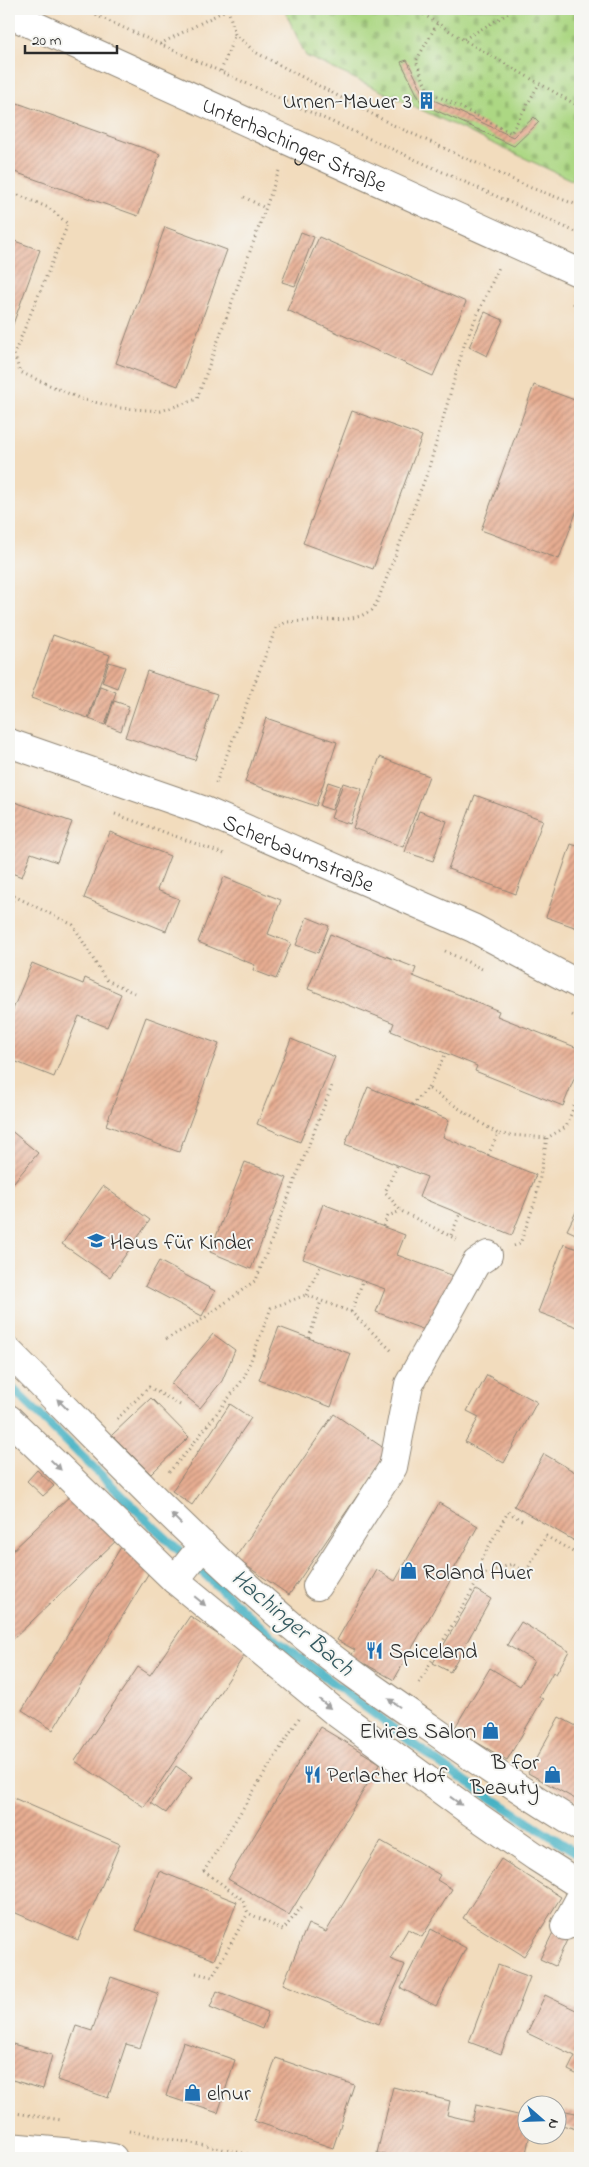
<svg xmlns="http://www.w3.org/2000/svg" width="589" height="2167" font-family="'Indie Flower',sans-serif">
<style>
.cemetery{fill:url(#cemetery-stones);stroke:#6c8157}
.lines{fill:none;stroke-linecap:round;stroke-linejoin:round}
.stream{stroke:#47b2c4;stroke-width:9}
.building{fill:url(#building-hatch)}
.minor-casing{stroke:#8e8474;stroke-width:30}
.major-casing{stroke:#8e8474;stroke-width:30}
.path{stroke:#8e8474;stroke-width:3;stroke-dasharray:1 4;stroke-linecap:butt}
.minor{stroke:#fff;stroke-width:28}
.major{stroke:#fff;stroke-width:28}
.oneway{fill:#a0a0a0}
.labels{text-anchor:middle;stroke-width:4;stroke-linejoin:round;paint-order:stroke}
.poi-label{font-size:22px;fill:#2b2b2b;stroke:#f6f6f2;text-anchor:start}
.street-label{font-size:22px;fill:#2b2b2b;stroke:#f6f6f2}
.water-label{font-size:24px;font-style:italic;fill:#355a61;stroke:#f6f6f2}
</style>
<defs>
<pattern id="cemetery-stones" width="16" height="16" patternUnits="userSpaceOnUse" patternTransform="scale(1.25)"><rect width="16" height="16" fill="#acd783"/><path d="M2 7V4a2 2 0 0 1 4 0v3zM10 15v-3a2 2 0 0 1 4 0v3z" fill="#94b971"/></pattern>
<pattern id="building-hatch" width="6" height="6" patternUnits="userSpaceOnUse" patternTransform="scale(1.25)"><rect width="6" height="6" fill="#e7ad92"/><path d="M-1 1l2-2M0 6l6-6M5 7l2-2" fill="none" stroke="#bb8d77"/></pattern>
</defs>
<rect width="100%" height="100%" fill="#f6f6f2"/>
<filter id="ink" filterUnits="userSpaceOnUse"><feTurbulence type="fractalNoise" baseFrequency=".02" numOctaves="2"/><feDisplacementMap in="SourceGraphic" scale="10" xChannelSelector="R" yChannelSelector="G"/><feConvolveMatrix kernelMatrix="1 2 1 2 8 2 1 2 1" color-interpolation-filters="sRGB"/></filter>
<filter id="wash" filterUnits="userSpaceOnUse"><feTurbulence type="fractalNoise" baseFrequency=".0096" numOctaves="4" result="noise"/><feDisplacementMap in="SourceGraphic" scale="20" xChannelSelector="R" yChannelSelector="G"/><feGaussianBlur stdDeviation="1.12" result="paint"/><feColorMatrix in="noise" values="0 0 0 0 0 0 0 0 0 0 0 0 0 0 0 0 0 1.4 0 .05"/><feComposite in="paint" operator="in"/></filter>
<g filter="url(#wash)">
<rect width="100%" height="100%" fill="#f2dcbd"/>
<path class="cemetery" d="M284,9H580V184L306,56Z"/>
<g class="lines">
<path class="stream" d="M9,1385L155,1528L271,1636L451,1772L580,1855"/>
</g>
<g id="blocks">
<path class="building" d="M407,60L425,96L513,137L534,117L539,122L514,146L422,104L401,62Z
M9,100L160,154L138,216L9,170Z
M165,227L227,250L178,386L116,363Z
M301,232L314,237L295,286L282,282Z
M319,237L466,302L433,376L287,310Z
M9,239L40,250L9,335Z
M485,312L503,320L487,356L469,347Z
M534,385L580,402V502L559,559L481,530Z
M352,411L422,436L373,569L303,543Z
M53,635L110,655L88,718L31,698Z
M109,662L125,667L117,688L102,682Z
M147,671L217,694L195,760L125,737Z
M100,686L116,692L105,725L89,719Z
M114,701L129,706L121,731L106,725Z
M266,718L337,742L316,806L245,782Z
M380,757L429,776L403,847L353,828Z
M328,782L340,786L332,810L320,806Z
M343,783L362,789L350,824L331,818Z
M475,795L543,820L516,894L448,869Z
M9,800L72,822L57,862L31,853L22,877L9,872Z
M419,811L447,821L433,861L405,852Z
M110,832L170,856L157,890L179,899L166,931L84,898Z
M571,844L580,847V929L546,917Z
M224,877L281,900L268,934L291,943L276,979L253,970L255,965L198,942Z
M307,917L329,926L318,953L296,945Z
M330,934L416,968L413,976L499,1011L497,1016L580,1049V1064L563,1106L475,1071L477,1066L391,1031L394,1023L308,989Z
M32,963L83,984L85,978L121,994L107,1027L79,1016L54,1077L9,1059V1019Z
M146,1017L219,1044L179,1152L106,1125Z
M291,1039L335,1057L300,1142L257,1124Z
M368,1087L449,1120L443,1137L536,1175L512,1235L419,1197L427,1177L345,1144Z
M9,1129L38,1153L9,1188Z
M245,1162L287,1178L251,1269L210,1252Z
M103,1186L150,1220L110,1277L62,1244Z
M323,1204L405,1235L397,1255L454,1276L433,1333L376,1312L385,1289L303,1259Z
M580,1204V1236L567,1230Z
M564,1244L580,1250V1328L538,1312Z
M159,1261L215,1291L202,1316L145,1286Z
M279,1327L351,1354L331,1407L259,1380Z
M213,1334L235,1350L222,1381L200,1408L171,1384Z
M487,1375L537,1402L504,1463L465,1442L479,1417L467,1411Z
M151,1398L189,1437L151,1474L112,1435Z
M230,1404L251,1418L192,1505L172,1491Z
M334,1414L388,1451L289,1595L235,1558Z
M544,1454L580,1475V1544L514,1506Z
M37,1470L54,1486L43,1496L27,1481Z
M76,1490L120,1537L9,1643V1554Z
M439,1503L478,1526L448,1580L450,1581L394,1680L351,1656L355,1650L337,1640L377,1570L395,1581Z
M121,1547L153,1566L53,1730L22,1710Z
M476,1590L491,1599L450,1672L433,1663Z
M190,1616L246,1653L144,1807L75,1761L138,1667L150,1675Z
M521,1622L569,1651L556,1674L553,1672L539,1697L543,1699L507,1760L454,1729L490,1668L520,1686L534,1661L507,1645Z
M559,1717L580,1728V1793L577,1800L528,1773Z
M320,1727L380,1763L289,1915L228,1879Z
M176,1766L192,1777L166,1813L151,1803Z
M9,1796L120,1844L78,1940L9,1910Z
M381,1841L440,1875L437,1880L452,1889L422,1937L408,1929L390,1959L405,1965L379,2024L283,1984L308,1924L326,1932Z
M501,1859L561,1897L524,1956L463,1918Z
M159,1871L237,1902L214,1960L136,1930Z
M558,1922L572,1929L555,1966L540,1959Z
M431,1929L466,1948L436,2006L401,1988Z
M498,1965L530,1977L501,2054L469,2042Z
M111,1977L159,1994L140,2048L126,2044L108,2098L57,2080L76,2026L92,2031Z
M217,1991L268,2012L262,2029L210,2007Z
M545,1995L580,2012V2076L568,2070L575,2056L527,2033Z
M183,2042L235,2060L218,2113L166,2096Z
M9,2043L52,2055L43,2089L9,2079Z
M276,2058L354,2085L333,2148L254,2121Z
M393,2087L450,2101L447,2115L472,2121L476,2105L526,2117V2134H530L525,2158H397L377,2153Z
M566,2111L580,2114V2130L562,2125Z"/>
</g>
</g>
<g filter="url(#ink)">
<use href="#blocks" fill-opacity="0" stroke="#8e8474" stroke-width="1"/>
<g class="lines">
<defs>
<g id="minor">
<path id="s1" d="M9,743L205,811L473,928L580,985"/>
<path d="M9,1352C101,1444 192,1541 292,1626C336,1663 384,1696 432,1729C480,1763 529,1796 580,1827"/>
<path d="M9,1419L175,1580L334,1711L468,1810L536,1857L580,1885"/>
<path d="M175,1580L203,1545"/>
<path d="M317,1586L393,1467L409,1384L476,1263L488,1255"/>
<path d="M565,1926L580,1898"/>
<path d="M9,2147L95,2155L113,2158"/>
</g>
<g id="major">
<path id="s2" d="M9,14L580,273"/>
</g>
</defs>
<use href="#minor" class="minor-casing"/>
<use href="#major" class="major-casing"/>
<path class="path" d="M82,9L580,234
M228,9L235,34L255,52L391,124L529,187L580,206
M415,9L464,40L580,107
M437,24L416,61L428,91L511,133L539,84
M464,39L516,9
M160,44L228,9
M221,71L235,34
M9,191L49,208L68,224L14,354L20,372L81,399L120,408L161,411L197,399L280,168
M244,197L265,208
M573,303L580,307
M216,783L276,628L286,622L347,619L361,616L372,610L378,600L428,471L465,342L499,267
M115,814L224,854
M9,893L14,896L9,911
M14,896L73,925L105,979L134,993
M445,951L484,970
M572,1015L580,1019
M428,1088L446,1053
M412,1105L428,1088L498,1134
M488,1155L498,1134L547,1138
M397,1166L385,1192L401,1211L458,1240
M383,1226L388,1216L401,1211
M451,1235L460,1214
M514,1246L520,1244L536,1199L547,1138L566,1127L580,1091
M306,1295L321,1265
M351,1312L363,1281
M309,1338L321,1301
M166,1339L203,1319L256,1280L333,1083
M117,1419L149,1387L182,1406
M169,1472L190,1448L244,1378L271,1308L306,1295L351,1312L393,1352
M481,1575L512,1564L526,1572L546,1536L580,1556
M419,1683L481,1575L480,1562L508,1512L523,1521
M299,1718L204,1871L242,1899L248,1913L283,1930L304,1904
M196,1973L212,1977L248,1913
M9,2112L61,2120
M129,2131L268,2158"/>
<use href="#minor" class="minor"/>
<use href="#major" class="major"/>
</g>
<defs><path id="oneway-solid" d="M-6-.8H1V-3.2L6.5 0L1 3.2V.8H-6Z" transform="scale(1.25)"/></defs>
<g class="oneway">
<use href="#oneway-solid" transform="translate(62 1404) rotate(-135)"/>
<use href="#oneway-solid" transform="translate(56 1465) rotate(44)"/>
<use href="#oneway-solid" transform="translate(176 1519) rotate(-135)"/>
<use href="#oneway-solid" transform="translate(200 1601) rotate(40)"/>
<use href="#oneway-solid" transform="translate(394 1703) rotate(-145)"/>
<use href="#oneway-solid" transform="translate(325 1704) rotate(39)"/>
<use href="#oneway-solid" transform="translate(456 1801) rotate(36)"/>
</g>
</g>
<defs>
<symbol id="building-bare" viewBox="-9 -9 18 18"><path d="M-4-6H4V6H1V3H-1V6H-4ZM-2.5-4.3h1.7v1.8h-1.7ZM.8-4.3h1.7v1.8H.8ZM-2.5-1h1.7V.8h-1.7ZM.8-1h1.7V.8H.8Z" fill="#1f6fb2" stroke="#f6f6f2" stroke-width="2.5" paint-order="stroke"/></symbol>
<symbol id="school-bare" viewBox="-9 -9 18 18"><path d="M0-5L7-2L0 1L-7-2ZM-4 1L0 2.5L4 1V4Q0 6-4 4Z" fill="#1f6fb2" stroke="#f6f6f2" stroke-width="2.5" paint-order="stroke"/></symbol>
<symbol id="shop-bare" viewBox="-9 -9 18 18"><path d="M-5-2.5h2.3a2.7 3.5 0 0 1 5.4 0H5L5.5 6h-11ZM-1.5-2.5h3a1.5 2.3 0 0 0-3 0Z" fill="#1f6fb2" stroke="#f6f6f2" stroke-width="2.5" paint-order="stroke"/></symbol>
<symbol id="restaurant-bare" viewBox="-9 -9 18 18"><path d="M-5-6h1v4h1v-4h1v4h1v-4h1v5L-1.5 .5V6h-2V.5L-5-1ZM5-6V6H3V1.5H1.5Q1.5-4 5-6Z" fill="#1f6fb2" stroke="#f6f6f2" stroke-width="2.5" paint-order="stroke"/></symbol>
</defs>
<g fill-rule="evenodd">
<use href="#building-bare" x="414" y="88" width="25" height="25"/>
<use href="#school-bare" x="84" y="1228" width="25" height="25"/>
<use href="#shop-bare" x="396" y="1558" width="25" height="25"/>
<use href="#restaurant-bare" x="362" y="1638" width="25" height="25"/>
<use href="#shop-bare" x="478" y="1718" width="25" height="25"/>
<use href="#restaurant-bare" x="300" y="1762" width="25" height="25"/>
<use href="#shop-bare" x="540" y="1762" width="25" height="25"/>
<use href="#shop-bare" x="180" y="2080" width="25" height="25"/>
</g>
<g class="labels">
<g class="poi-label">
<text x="412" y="108" text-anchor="end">Urnen-Mauer 3</text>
<text x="110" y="1249">Haus für Kinder</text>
<text x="423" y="1579">Roland Auer</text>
<text x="389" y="1658">Spiceland</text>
<text x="476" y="1738" text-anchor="end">Elviras Salon</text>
<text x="539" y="1769" text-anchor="end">B for<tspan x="539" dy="25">Beauty</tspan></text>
<text x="327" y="1782">Perlacher Hof</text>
<text x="207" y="2100">elnur</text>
</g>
<g class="street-label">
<text dy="8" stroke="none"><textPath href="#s2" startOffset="314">Unterhachinger Straße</textPath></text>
<text dy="8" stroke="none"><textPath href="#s1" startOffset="310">Scherbaumstraße</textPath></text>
</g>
<g class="water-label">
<text transform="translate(293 1622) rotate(40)" y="8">Hachinger Bach</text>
</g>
</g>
<rect width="589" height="2167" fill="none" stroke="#f6f6f2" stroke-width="30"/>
<g transform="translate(542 2120) rotate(110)"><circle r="24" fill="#f6f6f2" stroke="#a5a5a2"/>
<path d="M0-4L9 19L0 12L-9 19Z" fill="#1f6fb2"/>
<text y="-8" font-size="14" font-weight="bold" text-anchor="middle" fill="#2b2b2b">N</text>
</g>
<path d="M25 45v8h92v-8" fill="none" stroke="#2b2b2b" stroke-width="2.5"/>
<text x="32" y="45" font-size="15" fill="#2b2b2b" stroke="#f6f6f2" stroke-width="4" paint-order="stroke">20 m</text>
</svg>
